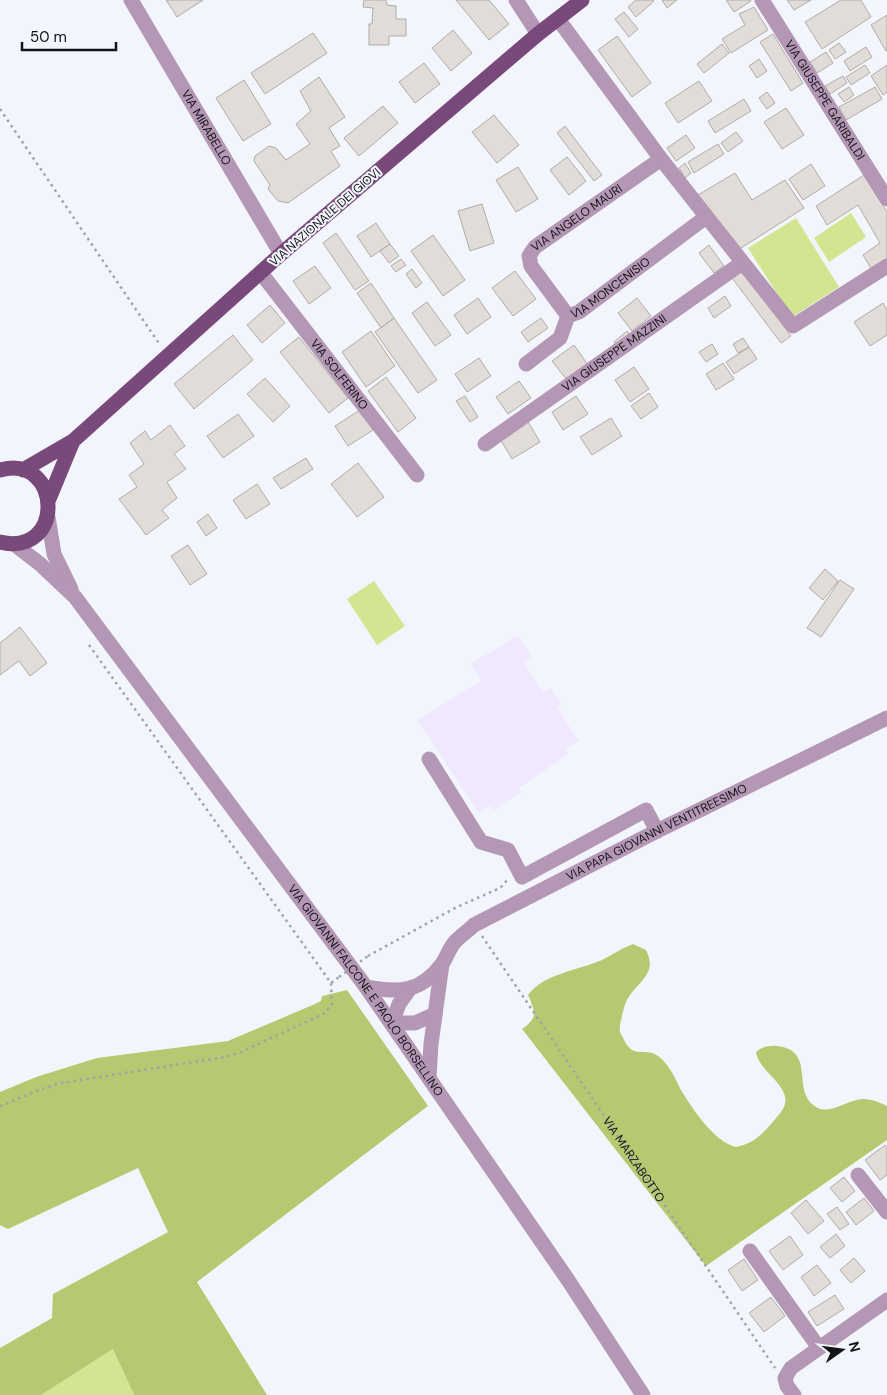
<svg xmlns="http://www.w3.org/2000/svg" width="887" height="1395" font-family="'DM Sans',sans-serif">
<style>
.education{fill:#efe8fe}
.green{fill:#d2e590}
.forest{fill:#b5c971}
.building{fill:#e1dcd7;stroke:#b0aba5}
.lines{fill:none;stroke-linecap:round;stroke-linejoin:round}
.path{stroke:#a0a3a7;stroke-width:2.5;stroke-dasharray:2.5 4;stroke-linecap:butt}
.minor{stroke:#b397b4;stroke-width:15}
.major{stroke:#79497b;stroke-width:15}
.path-bridge{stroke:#a0a3a7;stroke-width:2.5;stroke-dasharray:2.5 4;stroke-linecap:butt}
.labels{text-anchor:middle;stroke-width:4;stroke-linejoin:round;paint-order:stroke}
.street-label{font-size:12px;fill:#121315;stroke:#f2f6fc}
</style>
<rect width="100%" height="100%" fill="#f2f6fc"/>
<path class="education" d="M518,636L532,657L524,663L543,692L551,688L562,704L557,708L579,741L566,749L568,754L519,788L521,792L494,810L490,806L479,813L417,720L481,681L471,663Z"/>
<path class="green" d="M851,213L866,237L829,262L814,238Z
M796,218L839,287L792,317L748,248Z
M374,581L405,626L377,645L347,599Z
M113,1349L134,1395H41Z"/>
<path class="forest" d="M633,944L646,950C657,972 642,979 630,995C625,1002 624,1008 622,1016C621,1021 619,1027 620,1032C621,1035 624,1039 625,1042C634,1059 646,1047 658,1056C669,1064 675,1078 681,1090C692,1108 714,1142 736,1147C751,1144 761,1136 771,1124C775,1119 780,1114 783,1109C795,1087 758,1072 756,1052C761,1047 769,1045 777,1046C814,1050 794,1085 811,1103C826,1118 841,1103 857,1100C867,1097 878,1102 887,1106V1140L706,1266L522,1029C539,1017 535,1012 528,995C543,974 579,970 602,960C612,955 622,948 633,944Z
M347,990L428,1106L197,1282L267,1395H134L113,1349L41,1395H0V1348L52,1318L53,1294L168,1232L138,1168L8,1229L0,1225V1092L36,1077L97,1058L228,1041L315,1004L321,1001L322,996Z"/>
<path class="building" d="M166,0H203L177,17Z
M364,0H386L387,5L396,6V19H406V36H389V45H369V24H372L373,8L363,7Z
M456,0H489L509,24L489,40Z
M636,0H653L654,1L636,17L628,7Z
M662,0H677L667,8Z
M726,0H750L751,1L734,12Z
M787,0H811L794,10Z
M841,0H861L871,17L822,49L805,22Z
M754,7L768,30L731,53L722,39L745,25L739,14Z
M624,12L638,29L629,37L615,19Z
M887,15V51H886L871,25Z
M453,30L472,53L451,71L432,48Z
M313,33L327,53L265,94L251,73Z
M773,34L803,83L791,91L760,42Z
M617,36L651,83L632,97L598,50Z
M839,43L846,52L835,59L829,50Z
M722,44L729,53L704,73L697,64Z
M866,47L872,57L850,71L844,61Z
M826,52L833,63L817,73L810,62Z
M759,59L767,71L757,78L749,66Z
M424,63L440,84L415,103L399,82Z
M865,65L870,73L851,85L846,77Z
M887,65V92L883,95L871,76Z
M843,76L847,83L830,94L825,86Z
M319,77L345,117L329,128L340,146L331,151L340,166L288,203L278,201L268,189L270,185L254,161L255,156L269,146L276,148L286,160L310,144L296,124L311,111L300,91Z
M244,80L271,124L243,141L216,98Z
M699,81L712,101L678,123L665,103Z
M849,87L854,95L844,102L838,94Z
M875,87L882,99L846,120L839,107Z
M767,92L775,103L767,109L759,98Z
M744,99L751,111L715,133L708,121Z
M383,106L398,123L359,156L344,138Z
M786,108L804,135L782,149L764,122Z
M494,115L519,145L497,163L472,132Z
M565,126L602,175L594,181L557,133Z
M736,132L743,141L728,152L721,143Z
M686,135L695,148L676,161L667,148Z
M718,144L724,154L694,173L688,162Z
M567,157L586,181L569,195L550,170Z
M685,163L691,173L685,178L679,168Z
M811,164L825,186L803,200L789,179Z
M518,167L538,199L516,212L496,180Z
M735,173L752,200L785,180L804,208L738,250L698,195Z
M864,175L887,212V260L872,270L863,255L880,243L858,205L827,225L816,206Z
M482,204L494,243L470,251L458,211Z
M376,223L390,244L371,257L357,236Z
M336,233L369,281L355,290L323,243Z
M433,235L465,280L443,296L411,251Z
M390,244L399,256L389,263L380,251Z
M709,245L724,266L714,273L699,253Z
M401,259L406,265L396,272L391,266Z
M315,266L331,288L309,304L293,281Z
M412,269L422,283L416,288L406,274Z
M515,271L536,299L513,316L492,288Z
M742,271L791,336L781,343L732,278Z
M371,283L394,318L381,328L357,293Z
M725,296L731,306L714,318L708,308Z
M478,298L491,317L467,334L454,315Z
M637,298L651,316L632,331L618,313Z
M427,302L451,335L435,346L412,313Z
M883,303L887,310V335L870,346L854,322Z
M270,305L285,323L262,343L247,325Z
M394,318L437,380L418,393L375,332Z
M541,318L548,328L528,342L521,332Z
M371,331L395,366L366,387L342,352Z
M627,331L632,337L618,348L614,342Z
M233,335L253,360L194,409L174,384Z
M299,337L348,398L329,413L280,352Z
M743,338L749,347L738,353L733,344Z
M712,344L718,354L706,362L699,352Z
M574,345L588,365L567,380L552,361Z
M749,347L757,359L734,374L726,362Z
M479,358L491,376L467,392L455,374Z
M723,363L734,379L716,390L706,374Z
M634,367L649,389L630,402L615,380Z
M386,377L416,418L398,432L368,391Z
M265,378L290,406L273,422L247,394Z
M519,381L531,398L508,414L496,397Z
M649,393L658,407L641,419L631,406Z
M465,396L478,417L470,422L456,401Z
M576,396L588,414L563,430L552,412Z
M360,410L373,430L348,446L335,426Z
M238,414L254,436L223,458L207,436Z
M611,418L622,436L592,455L580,437Z
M527,420L540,442L512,459L499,437Z
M170,425L185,446L174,454L186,469L167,482L177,498L162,510L169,518L146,535L119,499L137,487L129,475L144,464L130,443L145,431L151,440Z
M306,458L313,469L281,489L273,478Z
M358,463L384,497L357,517L331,484Z
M257,484L270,504L246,519L233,500Z
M208,514L217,528L206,536L197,522Z
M188,545L207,574L190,585L171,556Z
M825,569L838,581L823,600L809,588Z
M840,580L854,589L821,637L807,628Z
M20,627L47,663L30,676L19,661L0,675V643Z
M885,1145L887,1148V1175L880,1180L865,1160Z
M844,1177L855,1191L842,1202L830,1188Z
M864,1198L874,1211L856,1225L846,1212Z
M806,1200L824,1221L808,1234L791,1213Z
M837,1207L849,1224L840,1230L827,1214Z
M836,1234L845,1246L830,1258L820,1247Z
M790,1236L803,1255L783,1270L769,1251Z
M854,1258L865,1271L851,1283L840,1270Z
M744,1259L758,1280L742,1291L728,1270Z
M817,1265L831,1283L814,1296L801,1277Z
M835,1295L844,1309L817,1326L808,1312Z
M771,1297L785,1316L764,1332L749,1313Z"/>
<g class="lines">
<g class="path">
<path d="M0,109L160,345"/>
<path d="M89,645L331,983L339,977"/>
<path id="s1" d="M482,936L775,1368"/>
<path d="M368,956L455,908L500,888L505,883L508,878"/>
<path d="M0,1106L42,1089L61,1083L225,1057L241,1052L325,1013L332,1004L331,983"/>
</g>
<g class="minor">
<path id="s2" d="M131,0L281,254"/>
<path d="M516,0L538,34"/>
<path id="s3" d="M762,0L887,199"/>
<path d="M558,19L661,159L793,326L887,266"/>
<path id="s4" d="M261,273L417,475"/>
<path id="s5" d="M568,316L531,266L529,256L535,247L661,159"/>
<path id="s6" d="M568,316L579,312L706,217"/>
<path d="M526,364L560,338L568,316"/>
<path id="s7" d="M485,444L742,263"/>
<path d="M48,517L54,554L71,589"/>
<path id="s8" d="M14,544L40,564L75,597L366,987L568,1280L643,1395"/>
<path d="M429,759L481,842L508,850L522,877L646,810L657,831"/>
<path id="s9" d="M366,987C399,993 420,993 442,964C447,957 449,949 454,943C460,936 468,931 474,925L657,831L887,718"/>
<path d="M392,1023H415L435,1014"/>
<path d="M392,1023L399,1004L409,990"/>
<path d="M429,1077L431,1044L442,964"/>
<path d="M858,1175L887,1212"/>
<path d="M750,1251L819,1348"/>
<path d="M794,1395L787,1386L785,1378L791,1368L887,1300"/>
</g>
<path class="major" d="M0,470C62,453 66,558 0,542
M23,470L73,441L281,254L538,34L582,0
M49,499L73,441"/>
<path class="path-bridge" d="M339,977L368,956"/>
</g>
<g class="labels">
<g class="street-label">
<text dy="4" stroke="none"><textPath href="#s3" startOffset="118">VIA GIUSEPPE GARIBALDI</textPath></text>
<text dy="4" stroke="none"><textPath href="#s2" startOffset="148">VIA MIRABELLO</textPath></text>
<text transform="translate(325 217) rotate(-41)" y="4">VIA NAZIONALE DEI GIOVI</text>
<text dy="4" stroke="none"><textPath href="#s5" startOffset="134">VIA ANGELO MAURI</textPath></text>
<text dy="4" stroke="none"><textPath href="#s6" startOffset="51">VIA MONCENISIO</textPath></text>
<text dy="4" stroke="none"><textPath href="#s7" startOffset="158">VIA GIUSEPPE MAZZINI</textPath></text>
<text dy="4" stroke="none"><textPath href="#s4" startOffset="128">VIA SOLFERINO</textPath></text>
<text dy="4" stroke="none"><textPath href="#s9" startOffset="341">VIA PAPA GIOVANNI VENTITREESIMO</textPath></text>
<text dy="4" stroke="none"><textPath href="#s8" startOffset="570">VIA GIOVANNI FALCONE E PAOLO BORSELLINO</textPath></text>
<text dy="4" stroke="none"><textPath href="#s1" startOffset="270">VIA MARZABOTTO</textPath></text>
</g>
</g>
<g transform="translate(842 1350) rotate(76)" stroke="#f2f6fc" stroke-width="4" paint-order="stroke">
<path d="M0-4L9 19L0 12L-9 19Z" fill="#121315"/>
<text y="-8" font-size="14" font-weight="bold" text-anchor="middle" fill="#121315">N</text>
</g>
<path d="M22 42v8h94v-8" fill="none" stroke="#121315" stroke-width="2.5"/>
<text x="30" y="42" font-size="15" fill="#121315" stroke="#f2f6fc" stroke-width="4" paint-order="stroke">50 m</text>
</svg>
